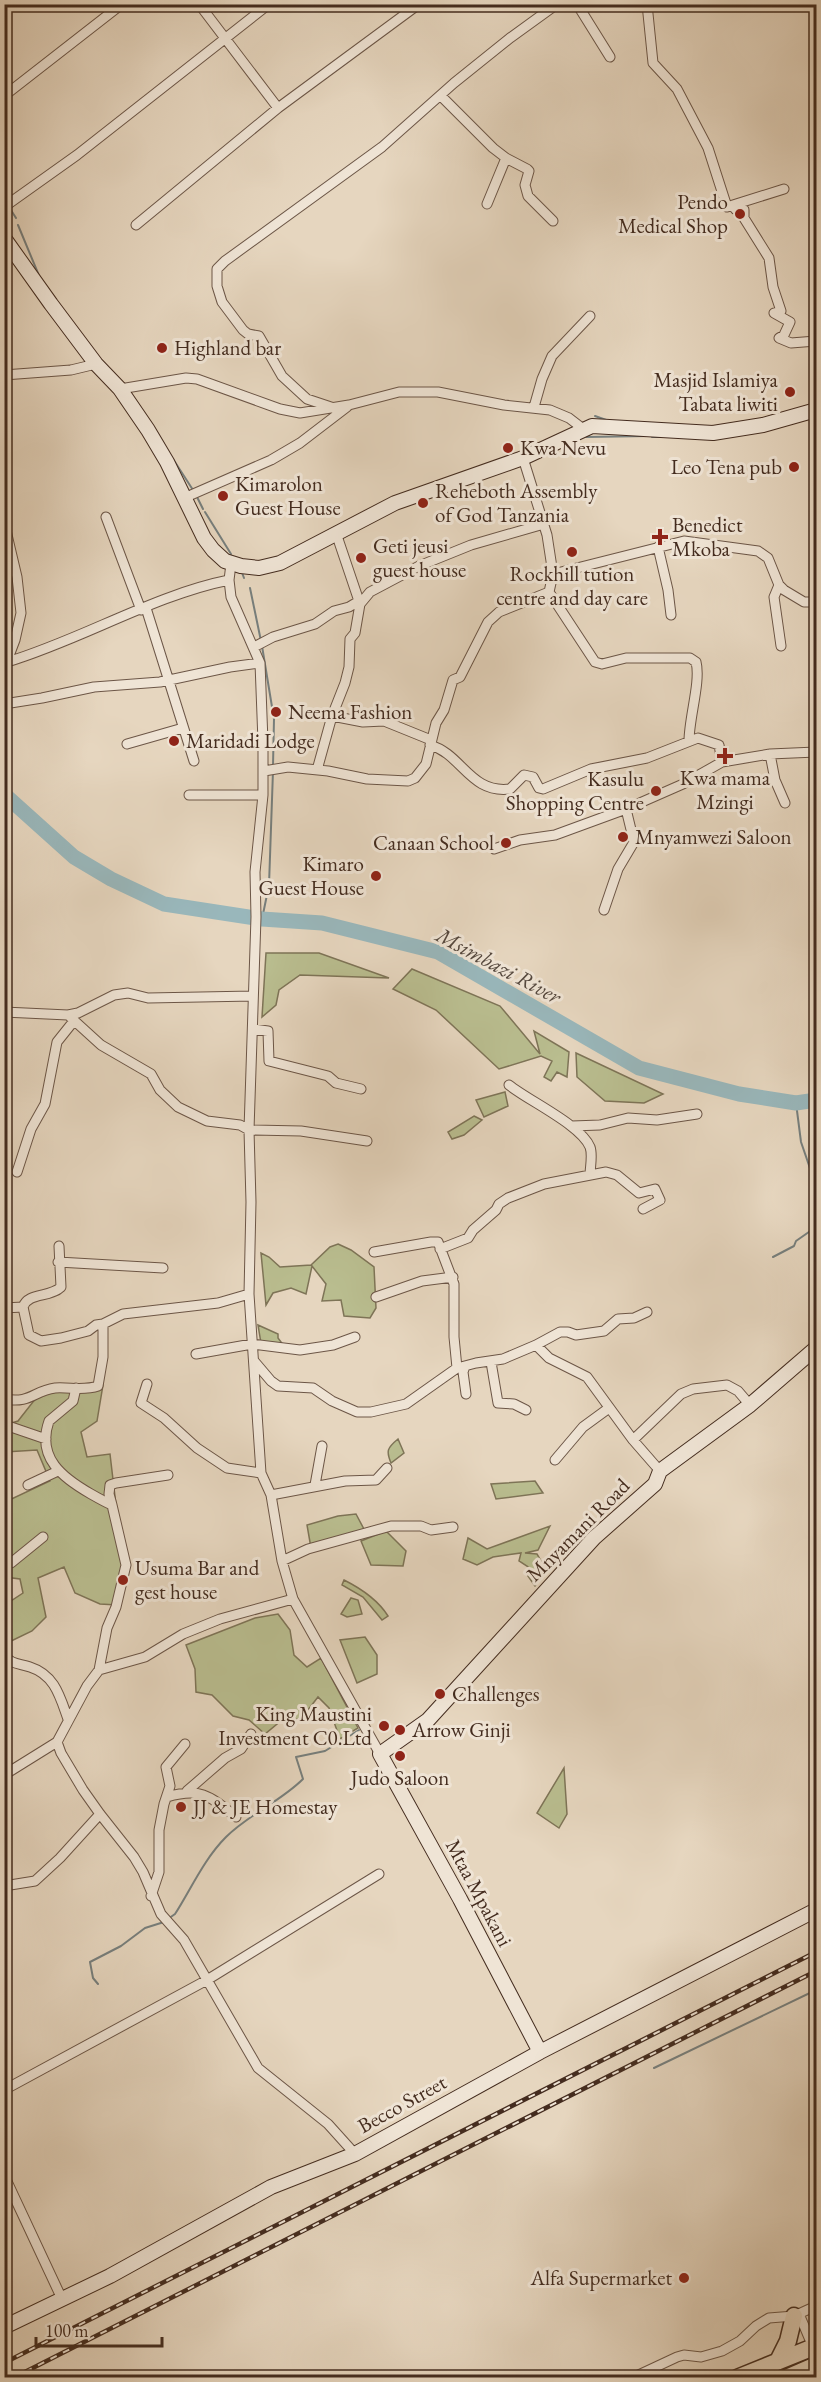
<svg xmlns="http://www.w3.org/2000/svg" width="821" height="2382" font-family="'EB Garamond',serif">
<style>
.green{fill:#b9bd8f;stroke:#7e7457;stroke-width:1.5}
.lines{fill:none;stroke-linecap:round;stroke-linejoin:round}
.stream{stroke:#777f7d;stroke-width:2}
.river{stroke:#99b7bb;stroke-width:15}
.street-casing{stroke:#6c5647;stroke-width:11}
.secondary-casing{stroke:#442c1f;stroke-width:16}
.highway-casing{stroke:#442c1f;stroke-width:19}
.street{stroke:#efe4d5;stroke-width:9}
.secondary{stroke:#efe4d5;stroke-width:14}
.highway{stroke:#e6d6bf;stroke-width:16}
.rail-casing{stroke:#442c1f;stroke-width:4.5}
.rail{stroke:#efe4d5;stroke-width:2;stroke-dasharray:7;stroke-linecap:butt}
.poi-dot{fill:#8f2418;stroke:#efe4d5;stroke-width:2}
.labels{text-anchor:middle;stroke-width:6;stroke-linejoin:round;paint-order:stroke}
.poi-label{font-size:21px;fill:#442c1f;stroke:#efe4d5;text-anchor:start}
.street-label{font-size:21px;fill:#442c1f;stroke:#efe4d5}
.water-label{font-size:22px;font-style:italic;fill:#55483e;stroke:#efe4d5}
</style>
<rect width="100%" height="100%" fill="#e6d6bf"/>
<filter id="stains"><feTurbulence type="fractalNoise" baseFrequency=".00333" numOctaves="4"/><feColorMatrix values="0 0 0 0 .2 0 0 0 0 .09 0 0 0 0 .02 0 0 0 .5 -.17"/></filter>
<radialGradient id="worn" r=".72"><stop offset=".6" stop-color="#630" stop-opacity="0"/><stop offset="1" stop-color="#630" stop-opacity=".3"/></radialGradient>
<path class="green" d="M266,953H319L389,978L300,975L279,990L276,1005L262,1017Z
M412,969L500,1006L540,1054L534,1031L569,1052L567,1077L557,1072L551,1081L544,1077L552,1061L541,1056L499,1069L436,1010L393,989Z
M576,1053L663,1094L644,1103L605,1101L577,1077Z
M505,1092L508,1106L484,1117L476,1100Z
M474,1116L482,1120L464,1135L452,1139L448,1132Z
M338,1244L351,1250L374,1267L376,1308L370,1318L344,1316L341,1300L322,1301L326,1284L312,1266L306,1294L291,1288L273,1293L266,1305L261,1253L269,1257L280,1267L311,1265L330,1247Z
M258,1325L278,1334V1338L284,1346L261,1343Z
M103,1385L97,1421L81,1432L87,1457L110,1454L116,1505L129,1567L117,1605L100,1604L75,1593L64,1567L38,1578L46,1617L32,1631L5,1644V1605L23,1593L20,1579L5,1577V1502L50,1481L37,1450L5,1452V1425L18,1421L36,1398L63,1387Z
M398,1439L404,1453L391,1463C386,1451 387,1448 398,1439Z
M535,1481L543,1493L496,1499L491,1484Z
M356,1514L365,1531L311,1548L307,1525L338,1516Z
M550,1526L538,1550L525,1553L537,1554L544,1566L541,1577L535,1586L528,1576L530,1568L519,1561L521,1553L493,1557L477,1565L463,1559L468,1538L487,1549Z
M386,1531L406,1551L403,1566L371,1565L361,1541Z
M344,1580C360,1588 378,1600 388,1616L382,1620L363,1597L342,1585Z
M351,1598L358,1600L362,1614L347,1617L341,1614Z
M278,1614L290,1630L294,1655L307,1667L321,1658L358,1728L340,1739L329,1708L318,1697L301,1719L282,1720L265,1734L249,1720L233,1716L212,1695L196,1692L195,1669L186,1645L255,1618Z
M365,1637L377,1655V1674L357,1683L340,1640Z
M564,1768L567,1814L559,1828L537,1813Z"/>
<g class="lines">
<path class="stream" d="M9,207L16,218
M18,225L40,278
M595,416L609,421
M765,418L779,413
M153,426L164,444
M586,437L648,436
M652,437H665
M173,459L193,490
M197,497L203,509
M205,512L231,554
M241,570L244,578
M250,588L261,641
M262,646L274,719L273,766
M262,919L269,885L273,771
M796,1103L801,1142L812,1174L816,1201
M773,1257L794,1246L796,1241L816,1227
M168,1919L175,1914C191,1889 204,1859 226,1837C249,1814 280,1802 303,1779L296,1757L325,1751L359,1730
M98,1984L93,1978L90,1962L121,1946L145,1928L164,1922
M654,2068L816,1990"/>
<path class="river" d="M4,794L74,857L111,879L164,904L262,919L322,923L438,952L639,1068L739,1094L796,1103L816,1100"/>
<defs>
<path id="street" d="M199,4L278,108
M577,4L610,57
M647,4L653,63L677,89L708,148L727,207L733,205L735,209L744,210V218L769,258L773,287L781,311L774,313L790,322L784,335L779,338L791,343L816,341
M4,96L122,4
M441,96L493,148L506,158L527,169L529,171L525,185L528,196L553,221
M487,204L506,158
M733,205L784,189
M4,207L77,155L269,4
M136,225L278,108L419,4
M816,370V381
M4,375L71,370L96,364
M120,389L186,378L197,379L280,409L300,413L349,405L399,392H438L504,405L550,410L569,418L582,428L590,426
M534,407L542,379L552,356L590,316
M334,408L307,399L282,376L259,336L248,334L243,330L222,302L217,286V269L225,261L382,147L454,83L510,38L557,4
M523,458L547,535L553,574L549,592L595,662L602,664L626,658H690L696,662C701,681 689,718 689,741
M184,498L271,460L300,443L347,407
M106,517L141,610
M4,522L17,577L21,613L15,640L4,669
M336,533L360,604
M658,547L668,590L671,615
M231,564L229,580L231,597L260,663L263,742V795L255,872L256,917L249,1130L251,1202L249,1294L261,1473L271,1495L282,1561L293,1599L380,1754
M553,574L684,541L758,551L768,558L779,585L784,590L804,602H816
M779,585L774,597L781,646
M146,608L194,761
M254,647L273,637L315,624L334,611L349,607L359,601
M7,662C81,640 154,595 229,580
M4,704L42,698L94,687L160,682L230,667L260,663
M332,716L363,722L384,721L431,740
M127,744L183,728
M430,745C462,754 470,794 510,789L524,775L533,777L539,788L543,789L591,769L647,758L698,738L719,745L722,762
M770,754L775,780L785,803
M317,770L332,716L345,683L349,667L350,639L355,633L360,604L370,592L419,566L471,545L544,524
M264,771L288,767L328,771L367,779L408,781L415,778L426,764L436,723L444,710L453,680L460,677L488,622L499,612L549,592
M189,795H263
M494,849L520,840L555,835L626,809L683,784L722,762L770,754L816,752
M604,910L618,869L634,842L626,809
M4,1012L68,1015L78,1013L114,995L128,993L148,998L253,996
M68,1015L101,1045L151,1074L160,1090L178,1107L207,1121L240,1125L249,1130L301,1131L367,1141
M253,1029L268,1031L269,1061L328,1076L336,1083L361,1089
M509,1085C529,1101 581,1125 590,1147C593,1155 590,1167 590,1175
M572,1126L600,1125L628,1118L657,1120L697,1114
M17,1172L31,1129L45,1104L57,1042L73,1022
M440,1249L468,1238L473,1230L496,1210L499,1204L508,1198L544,1184L606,1172L617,1175L639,1193L655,1189L660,1200L643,1209
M374,1252L431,1242H438L454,1284V1337L457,1368
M58,1262L163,1268
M376,1297L422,1281L453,1277
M23,1307C28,1292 50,1298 61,1287L59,1246
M4,1308L23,1307L29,1335L41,1341L61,1338L88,1331L96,1325L103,1324L123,1314L218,1303L249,1294
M536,1345L560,1332H568L576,1335L604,1331L618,1319L634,1318L647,1312
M196,1354L252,1344L300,1350L333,1345L355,1337
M254,1361L271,1381L278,1386L313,1388L332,1401L357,1412H371L406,1404L457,1368L476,1363L503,1359L536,1345L549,1358L587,1377L633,1440L660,1471
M491,1362L498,1403L514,1404L526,1410
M465,1366L463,1372L466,1394
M147,1384L141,1403L164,1418L197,1448L227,1468L261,1473
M76,1388L73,1401L49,1421C36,1458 63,1478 91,1494C98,1498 105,1502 112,1505L126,1565L116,1607L107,1628L99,1670
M4,1399C31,1404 33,1391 55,1388C70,1387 84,1391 98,1386L103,1357V1324
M11,1427L46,1439
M633,1440L681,1394L693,1389L727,1385L738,1391L750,1405
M555,1460L583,1427L609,1408
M28,1485L58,1471
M315,1485L322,1446
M271,1495L345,1481L376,1480L387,1468
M112,1505L109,1494L110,1485L116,1483L168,1475
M282,1561L308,1549L391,1526H421L431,1530L453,1527
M4,1565L11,1563L43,1537
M4,1655C12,1665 19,1663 30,1667C55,1675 60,1697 68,1719
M57,1742L61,1753L83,1790L100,1814L134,1857L143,1872L161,1914L184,1940L258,2068L328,2124L355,2154
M4,1775L57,1742L87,1686L99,1670L145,1657L183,1634L220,1619L293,1599
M187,1791L225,1758L241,1749L251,1734
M167,1797C201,1787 210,1796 236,1817
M4,1886L35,1881L60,1858L100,1814
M151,1896L159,1872V1830L164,1804L170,1786L166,1767L185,1744
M4,2090L207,1980L379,1874
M4,2175L62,2299
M799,2314L813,2347
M632,2378L677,2357L684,2355L701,2357L722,2351L740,2341L756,2326L769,2318L794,2316L816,2306"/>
<path id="secondary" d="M4,238L51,304L96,364L120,389L148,430L167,462L204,538L213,550L225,561L241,566L259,568L280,563L395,503L523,458L592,426L713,433L763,425L816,410
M540,2052L460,1899L380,1754L428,1720L594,1538L655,1484L660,1471L750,1405L816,1348
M4,2327L110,2276L271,2187L355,2154L540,2052L816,1910"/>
<path id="highway" d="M778,2361L788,2341L794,2316
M737,2378L816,2346
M786,2378L816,2365"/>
</defs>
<use href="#street" class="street-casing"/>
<use href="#secondary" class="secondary-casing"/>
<use href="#highway" class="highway-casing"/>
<use href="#street" class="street"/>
<use href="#secondary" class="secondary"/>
<use href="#highway" class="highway"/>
<defs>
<path id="rail" d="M4,2363L816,1952
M13,2378L816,1971"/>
</defs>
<use href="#rail" class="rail-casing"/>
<use href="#rail" class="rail"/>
</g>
<g class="poi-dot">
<circle cx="740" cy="214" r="6"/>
<circle cx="162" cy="348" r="6"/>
<circle cx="790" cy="392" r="6"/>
<circle cx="508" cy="448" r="6"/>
<circle cx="794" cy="467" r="6"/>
<circle cx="223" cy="496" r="6"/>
<circle cx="423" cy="503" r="6"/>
<path d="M657 528h6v6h6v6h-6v6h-6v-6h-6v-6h6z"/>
<circle cx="572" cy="552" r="6"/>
<circle cx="361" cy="558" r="6"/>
<circle cx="276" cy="712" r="6"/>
<circle cx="174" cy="741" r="6"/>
<path d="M722 747h6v6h6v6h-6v6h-6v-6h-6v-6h6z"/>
<circle cx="656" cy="791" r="6"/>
<circle cx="623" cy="837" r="6"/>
<circle cx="506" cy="843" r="6"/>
<circle cx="376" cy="876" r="6"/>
<circle cx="123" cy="1580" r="6"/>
<circle cx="440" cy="1694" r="6"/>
<circle cx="384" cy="1726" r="6"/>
<circle cx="400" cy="1730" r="6"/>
<circle cx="400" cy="1756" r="6"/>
<circle cx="181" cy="1807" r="6"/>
<circle cx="684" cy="2278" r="6"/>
</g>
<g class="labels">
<g class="poi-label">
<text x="728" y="209" text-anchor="end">Pendo<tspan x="728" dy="24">Medical Shop</tspan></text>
<text x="174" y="355">Highland bar</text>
<text x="778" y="387" text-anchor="end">Masjid Islamiya<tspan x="778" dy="24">Tabata liwiti</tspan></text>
<text x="520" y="455">Kwa Nevu</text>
<text x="782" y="474" text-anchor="end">Leo Tena pub</text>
<text x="235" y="491">Kimarolon<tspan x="235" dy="24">Guest House</tspan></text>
<text x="435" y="498">Reheboth Assembly<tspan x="435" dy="24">of God Tanzania</tspan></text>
<text x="672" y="532">Benedict<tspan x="672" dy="24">Mkoba</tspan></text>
<text x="373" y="553">Geti jeusi<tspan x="373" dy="24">guest house</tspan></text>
<text x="572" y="581" text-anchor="middle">Rockhill tution<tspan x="572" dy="24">centre and day care</tspan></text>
<text x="288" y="719">Neema Fashion</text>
<text x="186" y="748">Maridadi Lodge</text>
<text x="725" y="785" text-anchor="middle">Kwa mama<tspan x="725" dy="24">Mzingi</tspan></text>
<text x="644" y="786" text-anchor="end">Kasulu<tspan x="644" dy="24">Shopping Centre</tspan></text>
<text x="635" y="844">Mnyamwezi Saloon</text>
<text x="494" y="850" text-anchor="end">Canaan School</text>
<text x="364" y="871" text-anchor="end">Kimaro<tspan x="364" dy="24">Guest House</tspan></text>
<text x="135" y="1575">Usuma Bar and<tspan x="135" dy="24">gest house</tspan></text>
<text x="452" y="1701">Challenges</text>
<text x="372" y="1721" text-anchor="end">King Maustini<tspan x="372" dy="24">Investment C0.Ltd</tspan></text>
<text x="412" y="1737">Arrow Ginji</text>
<text x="400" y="1785" text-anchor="middle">Judo Saloon</text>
<text x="193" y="1814">JJ &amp; JE Homestay</text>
<text x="672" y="2285" text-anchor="end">Alfa Supermarket</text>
</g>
<g class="street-label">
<text transform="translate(578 1530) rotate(-45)" y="7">Mnyamani Road</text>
<text transform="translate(479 1893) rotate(62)" y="7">Mtaa Mpakani</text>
<text transform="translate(402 2104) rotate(-29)" y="7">Becco Street</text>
</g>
<g class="water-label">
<text transform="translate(499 965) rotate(28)" y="8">Msimbazi River</text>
</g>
</g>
<rect width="821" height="2382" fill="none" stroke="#e6d6bf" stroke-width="24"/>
<rect x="6" y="6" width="809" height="2370" fill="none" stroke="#442c1f" stroke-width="3"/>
<rect x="12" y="12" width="797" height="2358" fill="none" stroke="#442c1f" stroke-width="1.5"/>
<path d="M36 2337v9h126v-9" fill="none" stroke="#442c1f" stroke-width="3"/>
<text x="45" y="2337" font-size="18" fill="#442c1f" stroke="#efe4d5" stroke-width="4.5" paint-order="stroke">100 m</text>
<rect width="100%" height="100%" filter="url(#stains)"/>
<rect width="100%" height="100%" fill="url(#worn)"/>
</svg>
